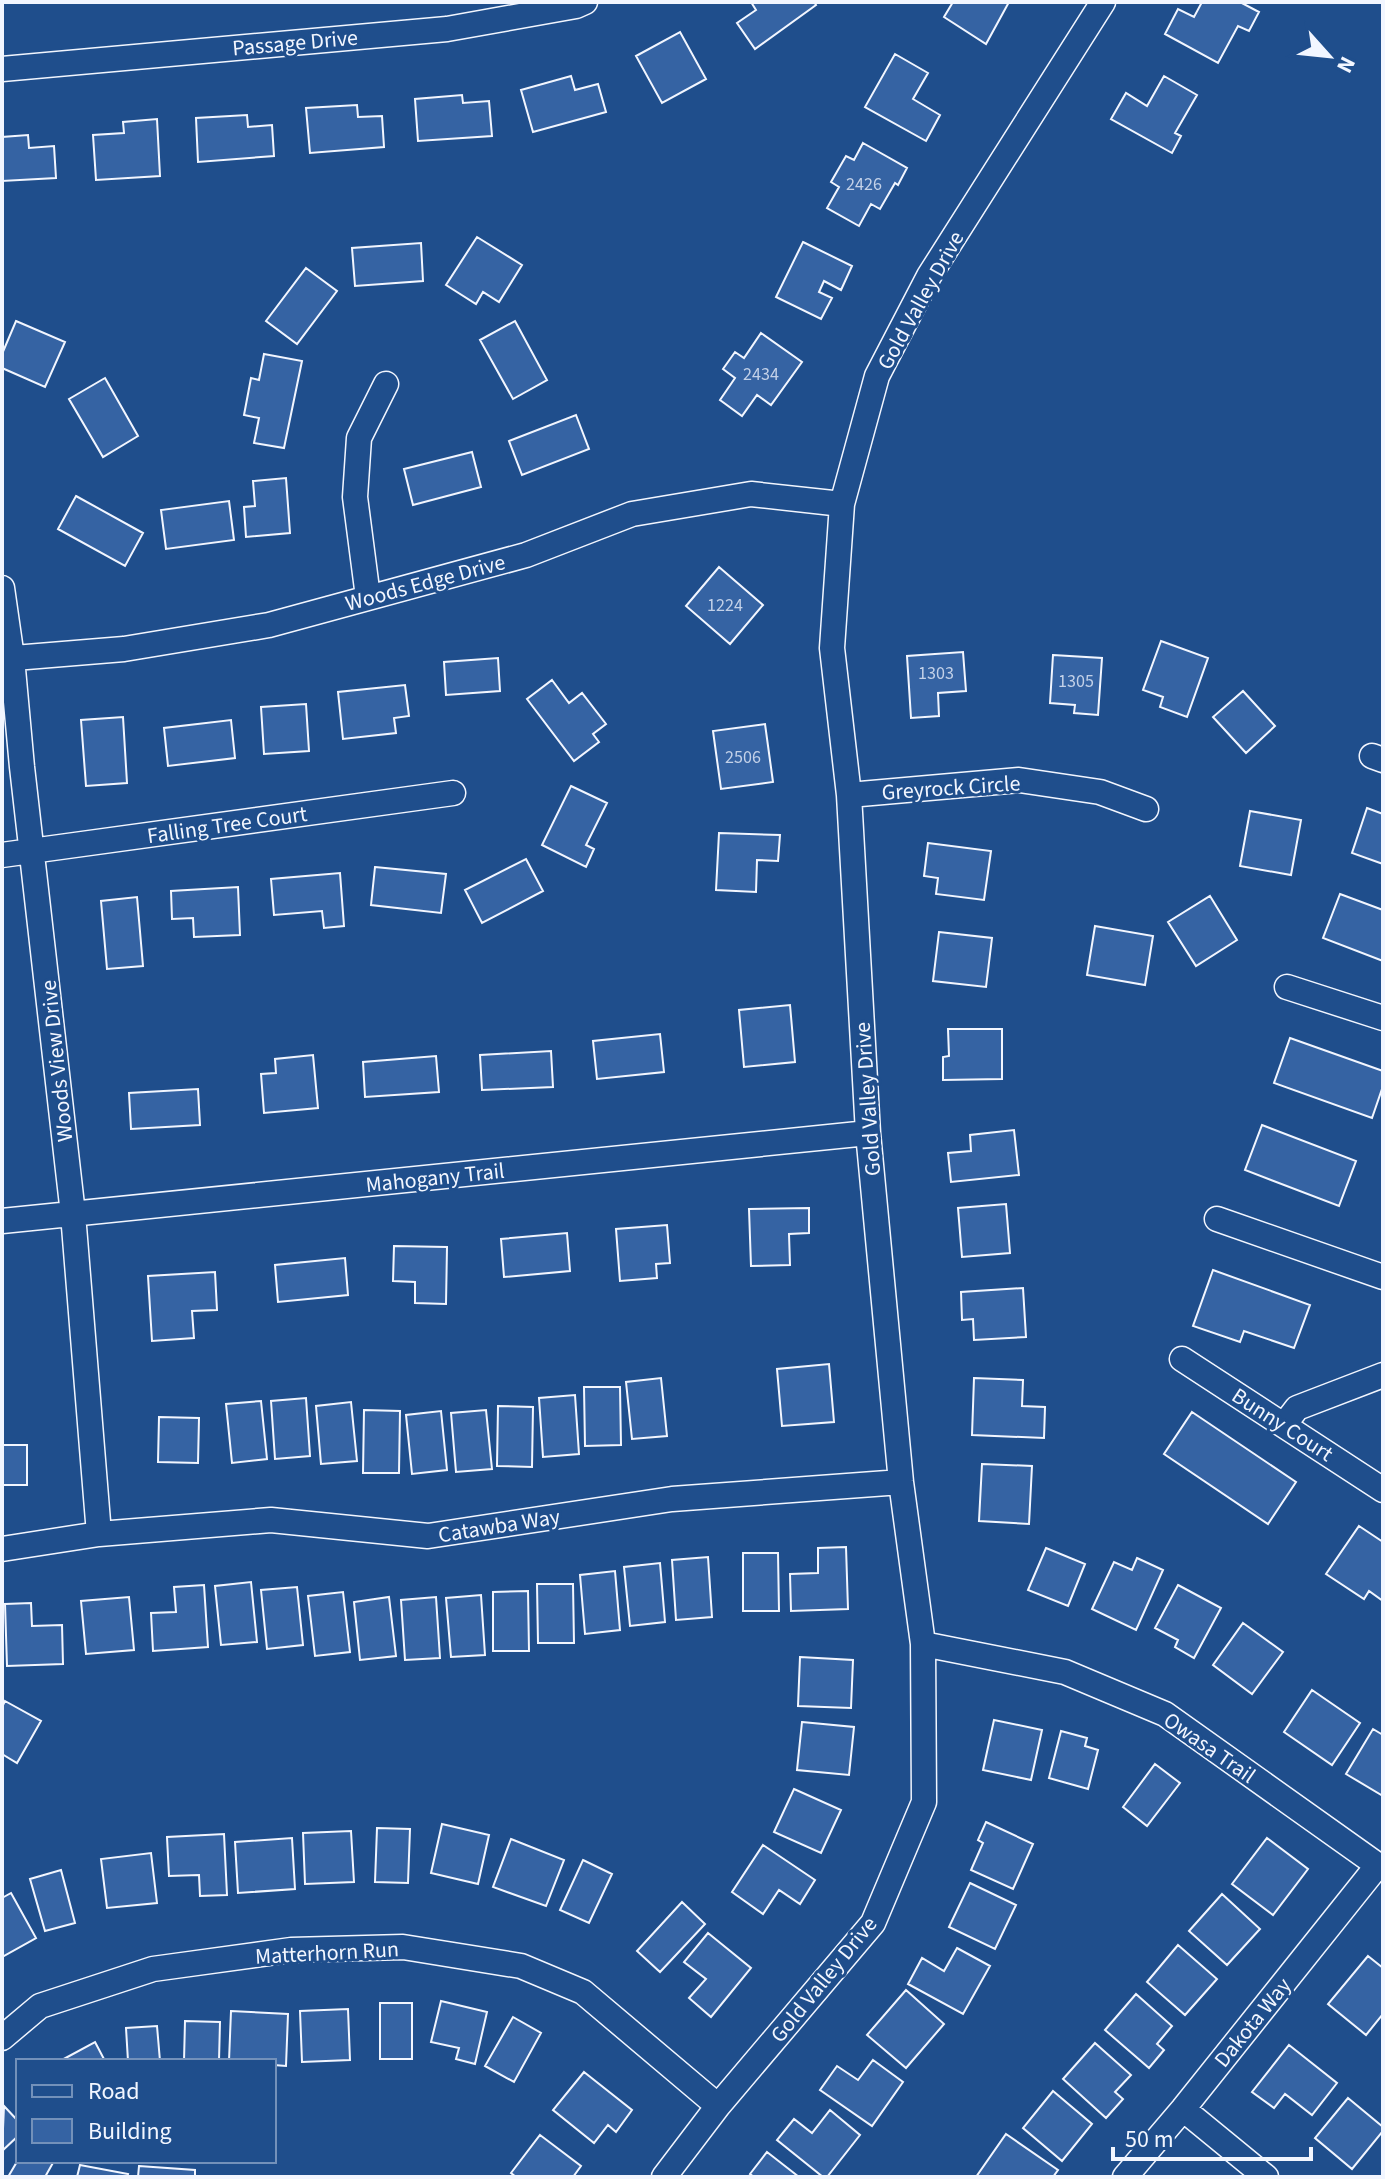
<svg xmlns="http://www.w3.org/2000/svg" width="1385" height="2179" font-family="'Source Sans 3',sans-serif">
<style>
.building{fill:#3563a3;stroke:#f2f6ff;stroke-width:2}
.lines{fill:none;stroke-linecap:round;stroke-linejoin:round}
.street-casing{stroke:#f2f6ff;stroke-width:27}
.street{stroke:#1f4e8c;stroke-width:24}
.labels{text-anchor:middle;stroke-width:6;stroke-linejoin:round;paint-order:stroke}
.number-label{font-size:18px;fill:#c3d1e8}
.street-label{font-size:22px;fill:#f2f6ff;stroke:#1f4e8c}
</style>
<rect width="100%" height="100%" fill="#1f4e8c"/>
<path class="building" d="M751,2H814L816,5L755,49L737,23L756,10Z
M953,2H1009L986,44L944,17Z
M1202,2H1240L1259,12L1249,31L1238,26L1218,63L1165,34L1178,9L1194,17Z
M680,32L706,79L662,103L636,56Z
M895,54L928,73L913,99L940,115L926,141L865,107Z
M571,76L575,90L598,84L606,112L533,132L521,90Z
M1164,76L1197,95L1175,133L1181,136L1172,153L1111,119L1126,93L1147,106Z
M462,95L463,103L489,101L492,136L418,141L415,99Z
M357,105L358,117L382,116L384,147L310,153L306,108Z
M247,115L248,127L272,125L274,156L198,162L196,118Z
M157,119L160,176L96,180L93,135L124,133L123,122Z
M28,135L29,148L54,146L56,178L2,181V137Z
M863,143L907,168L898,185L895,183L880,209L871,204L859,226L827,208L839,187L831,182L846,156L854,160Z
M477,237L522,265L499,302L483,292L476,304L446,285Z
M803,242L852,266L841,290L824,281L819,292L832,298L821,319L776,297Z
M421,243L423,281L355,286L352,248Z
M306,268L337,291L297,344L266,321Z
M16,321L65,342L45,387L2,368V354Z
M515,321L547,380L513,399L480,340Z
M761,333L802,362L771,405L757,395L742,416L720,400L735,378L723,369L735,352L744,358Z
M264,354L302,361L284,448L254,443L259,418L244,415L251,378L259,380Z
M105,378L138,436L103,457L69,399Z
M576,415L589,449L522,475L509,441Z
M472,452L481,487L413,505L404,469Z
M286,478L290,533L246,537L244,507L255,506L253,481Z
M76,496L143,533L125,566L58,529Z
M229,501L234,540L166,549L161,510Z
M719,567L763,605L730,644L686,606Z
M1161,641L1208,658L1187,717L1160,707L1163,697L1143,690Z
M963,652L966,691L938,693L939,716L911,718L907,656Z
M1053,655L1102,658L1098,715L1074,713L1075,705L1050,703Z
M498,658L500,691L446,695L444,662Z
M552,680L569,703L582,693L606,724L593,734L599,742L574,761L527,699Z
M405,685L409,716L394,718L396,733L343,739L338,692Z
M1243,691L1275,726L1246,753L1213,717Z
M306,704L309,751L264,754L261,707Z
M123,717L127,783L86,786L81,720Z
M231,720L235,758L168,766L164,728Z
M765,724L773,782L721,789L713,731Z
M571,786L607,803L586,845L594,849L586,867L542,845Z
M1367,808L1383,814V864L1352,853Z
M1250,811L1301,820L1291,875L1240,866Z
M719,833L780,835L778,861L757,860L756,892L716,890Z
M928,843L991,851L984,900L936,894L938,878L924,876Z
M526,859L543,891L482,923L465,890Z
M375,867L446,874L441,913L371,905Z
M340,873L344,926L324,928L322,911L274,915L271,879Z
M238,887L240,935L194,937L193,918L172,919L171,891Z
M1340,894L1383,910V961L1323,938Z
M1210,896L1237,940L1196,966L1168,922Z
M137,897L143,966L107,969L101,901Z
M1095,926L1153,936L1145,985L1087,975Z
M939,932L992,938L986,987L933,981Z
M790,1005L795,1062L744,1067L739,1010Z
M948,1029H1002V1079L943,1080V1057L949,1056Z
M660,1034L664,1072L597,1079L593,1041Z
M1290,1038L1383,1071V1086L1372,1118L1274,1083Z
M551,1051L553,1087L482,1090L480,1055Z
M313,1055L318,1108L264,1113L261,1074L276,1073L275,1059Z
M436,1056L439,1092L365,1097L363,1062Z
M198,1089L200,1125L131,1129L129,1093Z
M1262,1125L1356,1161L1339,1206L1245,1170Z
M1014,1130L1019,1175L951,1182L948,1153L971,1151L970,1135Z
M1006,1204L1010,1253L962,1257L958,1208Z
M809,1208V1233L789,1234L790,1265L751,1266L749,1209Z
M667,1225L670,1263L656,1264L657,1278L620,1281L616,1229Z
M567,1233L570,1271L504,1277L501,1239Z
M394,1246L447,1247L446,1304L415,1303V1282L393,1281Z
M345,1258L348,1295L278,1302L275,1265Z
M1213,1270L1310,1305L1294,1348L1244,1331L1240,1342L1193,1326Z
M215,1272L217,1310L192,1311L194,1338L152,1341L148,1276Z
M1023,1288L1026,1337L974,1340L973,1319L962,1320L961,1292Z
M829,1364L834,1422L782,1426L777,1369Z
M661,1378L667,1436L632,1439L626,1382Z
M974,1378L1023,1380L1022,1406L1045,1407L1044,1438L972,1435Z
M584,1387H620L621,1445L585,1446Z
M575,1395L579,1454L543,1457L539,1398Z
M306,1398L310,1456L275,1459L271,1401Z
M261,1401L267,1459L232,1463L226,1404Z
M351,1402L357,1461L321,1464L316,1406Z
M498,1406L533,1407L532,1467L497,1466Z
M364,1410L400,1411L399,1473H363Z
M486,1410L492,1469L456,1472L451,1413Z
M441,1411L447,1470L412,1474L406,1415Z
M1192,1412L1296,1482L1268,1524L1164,1454Z
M159,1417L199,1418L198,1463L158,1462Z
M2,1445H27V1485H2Z
M982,1464L1032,1466L1029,1524L979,1521Z
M1359,1526L1383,1542V1601L1369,1591L1364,1599L1326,1574Z
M846,1547L848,1609L791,1611L790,1574L818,1573V1548Z
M1046,1548L1085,1564L1068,1606L1028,1590Z
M743,1553H778L779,1611H743Z
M708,1557L712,1617L676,1620L672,1560Z
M1137,1558L1163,1570L1136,1630L1092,1609L1114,1562L1132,1570Z
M660,1563L665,1622L630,1626L624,1567Z
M615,1571L620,1630L585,1634L580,1575Z
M251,1582L257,1642L221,1645L215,1586Z
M537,1584H573L574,1643H538Z
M204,1585L208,1647L153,1651L151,1613L176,1612L174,1587Z
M1178,1585L1221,1608L1194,1658L1175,1647L1178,1640L1155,1628Z
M297,1587L303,1645L267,1649L261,1590Z
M528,1591L529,1651H493V1592Z
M343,1592L350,1652L315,1656L308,1596Z
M481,1595L485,1655L451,1657L446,1598Z
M129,1597L134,1650L86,1654L81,1601Z
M389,1597L396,1656L360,1660L354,1602Z
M436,1597L440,1658L405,1660L401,1600Z
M31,1603L32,1626L62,1625L63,1664L7,1666L5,1604Z
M1243,1623L1283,1652L1252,1694L1213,1665Z
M800,1657L853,1660L851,1708L798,1706Z
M1312,1690L1360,1723L1332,1765L1284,1732Z
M5,1701L41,1721L17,1763L2,1754V1707Z
M994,1720L1042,1730L1031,1780L983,1770Z
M802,1722L854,1727L849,1775L797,1770Z
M1373,1729L1383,1735V1796L1346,1774Z
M1061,1731L1087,1738L1085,1746L1098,1750L1088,1789L1049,1778Z
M1155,1764L1180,1783L1147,1826L1123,1807Z
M794,1789L841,1810L821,1853L774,1832Z
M986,1822L1033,1844L1013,1889L971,1870L983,1843L978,1840Z
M442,1824L489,1835L478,1884L431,1873Z
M377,1828L410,1829L408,1883L375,1882Z
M351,1831L354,1882L305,1884L303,1833Z
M224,1834L227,1895L200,1896L199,1875L169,1876L167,1837Z
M292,1838L295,1889L238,1893L235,1842Z
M1267,1838L1308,1869L1273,1915L1232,1884Z
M511,1839L564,1860L546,1906L493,1887Z
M763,1845L815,1880L800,1904L779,1890L763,1914L732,1892Z
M151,1853L157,1903L107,1908L101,1859Z
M583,1860L612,1874L589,1923L560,1910Z
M61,1870L75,1923L45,1931L30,1879Z
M970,1883L1016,1905L995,1949L949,1927Z
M11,1893L36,1938L2,1957V1898Z
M1222,1894L1260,1929L1227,1965L1189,1931Z
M682,1902L705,1924L660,1972L637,1951Z
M708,1933L751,1968L711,2017L689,1998L706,1979L684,1962Z
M1178,1945L1217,1979L1185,2015L1147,1982Z
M957,1948L990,1966L963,2014L908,1984L922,1958L944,1971Z
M1368,1956L1383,1968V2014L1366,2035L1328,2004Z
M906,1990L944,2024L906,2068L867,2035Z
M1136,1994L1172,2026L1157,2044L1164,2050L1149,2068L1105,2030Z
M441,2001L487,2012L475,2064L456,2059L459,2048L431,2042Z
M380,2003H412V2059H380Z
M348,2009L350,2060L302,2062L300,2011Z
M231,2011L288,2014L286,2066L274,2065V2061H229Z
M513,2017L541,2033L514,2082L485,2066Z
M185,2021L220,2022L219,2061H184Z
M157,2026L160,2061H128L126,2028Z
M95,2042L105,2061H60Z
M1095,2043L1131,2075L1115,2092L1123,2099L1106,2118L1063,2079Z
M1289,2045L1337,2083L1312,2115L1285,2094L1274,2108L1252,2092Z
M873,2060L903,2082L872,2126L820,2090L837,2066L858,2080Z
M584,2072L632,2110L616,2132L608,2125L594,2143L553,2110Z
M1053,2091L1092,2124L1062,2161L1023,2128Z
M1348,2098L1383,2127V2131L1352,2169L1315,2138Z
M4,2106L18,2121V2136L2,2151Z
M830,2110L860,2135L827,2177H823L777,2140L794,2119L812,2133Z
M1006,2134L1058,2170L1053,2177H976Z
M540,2135L581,2166L573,2177H516L511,2173Z
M767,2152L799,2177H754L750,2174Z
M18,2160V2161H54L45,2177H8Z
M80,2165L128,2174L127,2177H77Z
M139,2166L195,2170V2177H138Z"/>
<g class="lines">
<defs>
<path id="street" d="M2,69L447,29L576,6L585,2
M2,588L12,658L22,767L73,1214L99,1534
M368,597L355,497L359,438L386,384
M2,659L124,649L269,625L526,555L632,514L751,494L842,504
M1372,756L1383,760
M849,795L1019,780L1100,792L1146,809
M2,855L453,793
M1287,987L1383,1018
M1217,1219L1383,1277
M2,1221L868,1133
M1182,1359L1383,1490
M1284,1425L1297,1408L1383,1375
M2,1549L99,1534L271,1520L428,1536L672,1499L901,1482
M923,1644L1065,1672L1165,1714L1383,1869
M2,2038L40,2006L153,1969L291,1950L403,1947L521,1966L583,1992L718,2106
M1183,2109L1266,2177
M664,2177L718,2106L873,1923L924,1802L923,1644L901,1482L868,1133L849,795L832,648L842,504L877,376L929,276L1103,2
M1125,2177L1183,2109L1378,1865"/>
</defs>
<use href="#street" class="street-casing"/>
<use href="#street" class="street"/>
</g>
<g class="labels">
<g class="number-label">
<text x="864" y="190">2426</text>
<text x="761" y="380">2434</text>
<text x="725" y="611">1224</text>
<text x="936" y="679">1303</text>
<text x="1076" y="687">1305</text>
<text x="743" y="763">2506</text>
</g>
<g class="street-label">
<text transform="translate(295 42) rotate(-5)" y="8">Passage Drive</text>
<text transform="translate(920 300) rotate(-61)" y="8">Gold Valley Drive</text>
<text transform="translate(425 582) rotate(-15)" y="8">Woods Edge Drive</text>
<text transform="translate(951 787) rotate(-4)" y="8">Greyrock Circle</text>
<text transform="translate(227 824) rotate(-8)" y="8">Falling Tree Court</text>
<text transform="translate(56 1061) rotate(-96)" y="8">Woods View Drive</text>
<text transform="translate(867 1099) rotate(-94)" y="8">Gold Valley Drive</text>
<text transform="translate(435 1177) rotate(-6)" y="8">Mahogany Trail</text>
<text transform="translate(1283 1424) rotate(33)" y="8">Bunny Court</text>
<text transform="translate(499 1525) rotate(-9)" y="8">Catawba Way</text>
<text transform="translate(1210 1747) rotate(35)" y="8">Owasa Trail</text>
<text transform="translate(327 1952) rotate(-3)" y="8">Matterhorn Run</text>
<text transform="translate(823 1979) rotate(-51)" y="8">Gold Valley Drive</text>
<text transform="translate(1252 2022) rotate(-51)" y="8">Dakota Way</text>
</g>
</g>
<rect width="1385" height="2179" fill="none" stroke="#f2f6ff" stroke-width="8"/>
<rect x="16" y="2059" width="260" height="104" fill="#1f4e8c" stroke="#7391ba" stroke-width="2"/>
<rect x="32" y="2085" width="40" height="12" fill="#1f4e8c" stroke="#7391ba" stroke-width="2"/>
<text x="88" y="2099" font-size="24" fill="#f2f6ff">Road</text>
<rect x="32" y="2119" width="40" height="24" fill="#3563a3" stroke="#7391ba" stroke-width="2"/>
<text x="88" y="2139" font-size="24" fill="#f2f6ff">Building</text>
<g transform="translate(1329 56) rotate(117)" stroke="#1f4e8c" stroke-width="6" paint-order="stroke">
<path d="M0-6L14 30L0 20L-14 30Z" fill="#f2f6ff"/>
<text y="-12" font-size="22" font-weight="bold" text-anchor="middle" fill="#f2f6ff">N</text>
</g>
<path d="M1113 2147v12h198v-12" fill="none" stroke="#f2f6ff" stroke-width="4"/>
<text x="1125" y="2147" font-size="24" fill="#f2f6ff" stroke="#1f4e8c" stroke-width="6" paint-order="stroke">50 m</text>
</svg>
